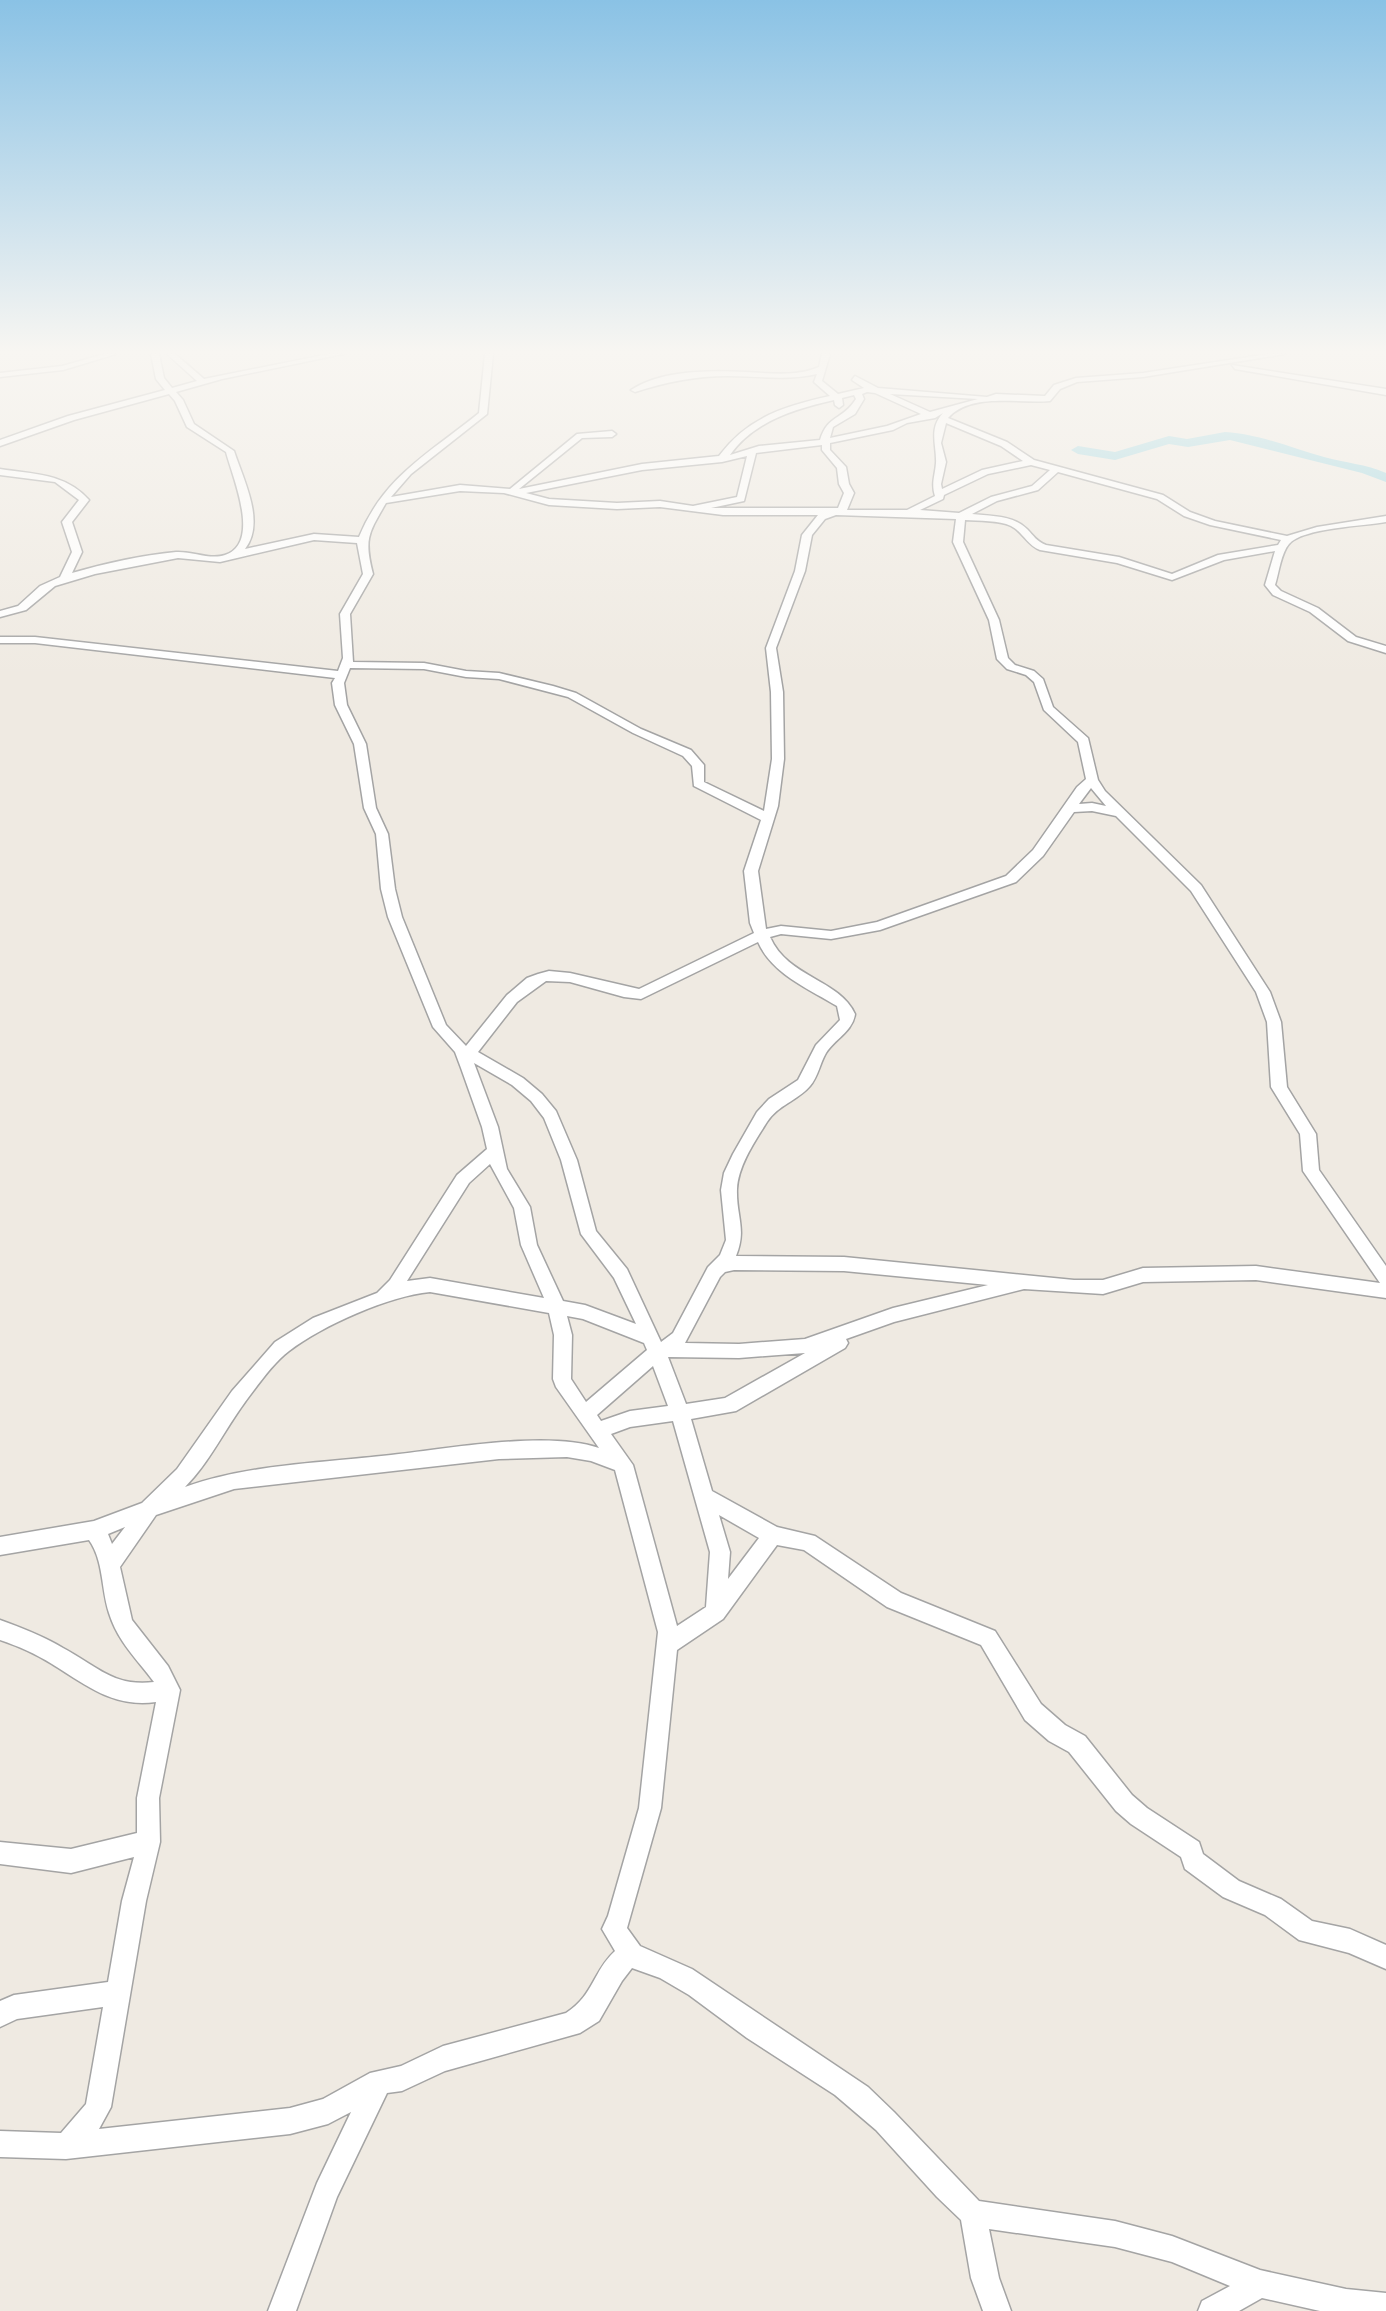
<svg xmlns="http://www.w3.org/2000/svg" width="1386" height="2311" font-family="'Nunito Sans',sans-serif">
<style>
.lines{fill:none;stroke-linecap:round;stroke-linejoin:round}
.river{fill:#9ed6e1;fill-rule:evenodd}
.minor-casing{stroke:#a4a4a4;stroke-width:3}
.minor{fill:#fff;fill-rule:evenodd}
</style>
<rect width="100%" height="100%" fill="#efeae2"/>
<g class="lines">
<path class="river" d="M1225,432C1260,434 1291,448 1324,457C1345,463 1366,464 1386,473V482L1362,473L1230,440L1188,447L1169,444L1115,460L1078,454L1071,450L1078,446L1115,452L1169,436L1187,439Z"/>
<defs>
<path id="minor" d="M105,354H116L63,370L0,377V373L62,366Z
M151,354H159L164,378L172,388L197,381L167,354H175L204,379L329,354H343L222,379L176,392L183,400L194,424L234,451C243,479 266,522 245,549L314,534L359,537C384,476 430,453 479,413L485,354H493L487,414L411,474L391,497L460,485L510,489L577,434L612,431L616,434L612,437L582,438L519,489L642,464L719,456C748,417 785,406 830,396L814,382L817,374C787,381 758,376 728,376C695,376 666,382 635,392L631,390C661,370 710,370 746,372C771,373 796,377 819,367L822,354H830L822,381L838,394L864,388L852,380L855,376L878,388L987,397L996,394L1045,396L1054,385L1076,378L1143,373L1268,354H1285L1143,377L1077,382L1060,389L1050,401C1019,404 971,392 948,418L1007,442L1034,460L1163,495L1190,512L1215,521L1287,536L1317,527L1386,516V522C1364,526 1302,528 1289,544C1281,553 1279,572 1275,585L1281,591L1318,608L1356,637L1386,646V653L1348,641L1310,612L1273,595L1265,585L1275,551L1224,560L1172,580L1117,563L1040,550C1027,545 1023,532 1011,526C999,520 979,521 965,520L963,542L999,620L1008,658L1015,665L1034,671L1043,679L1053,707L1088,738L1098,780L1105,791L1201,885L1270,992L1281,1022L1287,1087L1316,1134L1319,1170L1386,1266V1298L1256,1280L1143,1282L1103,1294L1024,1289L894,1322L846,1339L848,1343L845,1348L736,1411L691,1419L712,1491L777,1527L815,1536L901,1593L995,1631L1041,1704L1065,1725L1085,1736L1132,1795L1147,1808L1199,1842L1203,1854L1239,1881L1281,1899L1312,1921L1350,1929L1386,1945V1969L1349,1953L1299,1940L1265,1915L1223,1897L1185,1869L1181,1857L1131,1824L1116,1811L1069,1752L1049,1741L1025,1720L981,1645L887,1607L804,1550L777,1545L723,1619L677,1650L661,1808L627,1928L640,1946L692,1969L868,2087L894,2112L979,2201L1115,2221L1172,2236L1260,2270L1346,2289L1386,2293V2311H1320L1262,2298L1239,2311H1198L1202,2301L1230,2286L1172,2262L1115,2247L989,2229L999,2278L1011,2311H983L971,2278L961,2220L937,2197L876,2130L835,2095L747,2038L689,1995L660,1978L632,1968L622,1981L599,2021L580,2033L445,2071L402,2091L387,2093L337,2197L296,2311H268L317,2183L351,2112L328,2124L290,2134L66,2159L0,2157V2131L61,2133L86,2104L103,2007L17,2019L0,2027V2001L14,1995L108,1982L122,1901L134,1857L71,1873L0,1864V1842L71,1849L137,1833V1798L156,1702C113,1708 86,1685 52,1664C36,1654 18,1646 0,1640V1620C22,1628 43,1636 63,1648C97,1666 113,1687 154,1682C137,1659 118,1642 109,1613C101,1589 104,1561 89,1540L0,1555V1537L94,1521L142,1503L177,1469L232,1391L275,1342L313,1318L377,1293L390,1280L457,1175L487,1149L482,1127L461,1068L455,1052L433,1027L388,917L381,889L376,834L364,808L354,744L335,705L332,683L335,678L35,643H0V637H35L338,671L343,658L340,614L363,574L357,543L314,540L220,562L178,558L95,574L55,586L26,610L0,617V611L18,606L40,586L60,577L72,552L62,522L79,500L55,482L0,475V469C33,474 65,473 89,500L72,522L82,552L72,573C103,564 143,555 176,552C192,551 210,560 225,555C262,543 232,476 226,452L187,427L175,401L169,394L74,420L0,446V440L68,416L165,390L156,379ZM867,392L875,393L921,414L887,426L830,438L833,427L855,414L864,399L862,394ZM890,394L978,399L930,412ZM854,395L856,399C842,421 828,414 820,440L759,446L730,455C754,421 795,409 834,400L835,405L839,408L843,405L842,398ZM943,413C928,429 937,446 936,463C935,476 931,483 935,496L907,510H847L854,493L849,484L846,467L830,450V443L893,430L907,423L935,418ZM946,423L1001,446L1023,461L982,470L942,489L941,484L946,462L941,443ZM822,445V450L837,468L839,484L844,493L838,508H711L744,501L756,453ZM747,456L737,497L693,506L660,501L617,503L549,499L526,493L642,470L722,462ZM1031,465L1050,470L1032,486L991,497L959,513L920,510L943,499L944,495L988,474ZM1058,472L1157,499L1184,516L1210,525L1281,540L1278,545L1218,555L1172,574L1119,557L1046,545C1036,541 1034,536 1027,529C1013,515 990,516 972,514L997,501L1038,490ZM460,491L504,493L549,505L617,509L660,507L723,515H818L802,535L795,571L766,648L771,692L772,759L764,811L704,782V765L691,750L641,729L576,693L553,686L499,673L466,671L424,663L353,662L350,614L373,574C364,539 368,534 386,503ZM836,515L956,519L953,542L989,620L997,659L1007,669L1026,675L1034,682L1044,710L1078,742L1086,779L1077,787L1033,850L1006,876L877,922L831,931L781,926L766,929L758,871L778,806L784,759L783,692L776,648L805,571L812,535L825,519ZM350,668L424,669L466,677L499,679L568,697L633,733L683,756L692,766L694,786L761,820L744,871L750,923L754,933L639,989L570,973L549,971L538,974L527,978L507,995L466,1046L446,1025L402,917L395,889L388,834L376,808L366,744L347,705L344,683ZM1091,788L1106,806L1092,803L1079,804ZM1092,811L1116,816L1191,891L1256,992L1267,1022L1271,1087L1300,1134L1303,1171L1380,1283L1256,1266L1143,1268L1103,1280H1074L844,1257L736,1256C747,1229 736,1216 737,1189C738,1166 755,1141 767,1122C778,1105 797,1101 810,1086C818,1077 820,1063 826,1053C835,1039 853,1031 855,1014C839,979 788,978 770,937L781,934L831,939L880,930L1016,882L1043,856L1074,812ZM758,942C772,974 809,989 837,1006L840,1020L816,1045L798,1080L769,1099L757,1112L733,1154L724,1173L721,1190L726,1240L720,1255L708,1267L673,1333L661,1342L627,1269L596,1231L577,1160L556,1111L542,1094L523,1078L478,1052L517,1002L546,981L570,982L624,997L641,999ZM474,1063L512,1085L531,1101L544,1118L561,1160L581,1234L614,1278L636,1324L585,1305L563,1301L537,1245L530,1207L507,1169L498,1127ZM490,1164L514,1208L521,1245L544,1298L430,1278L407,1281L469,1183ZM734,1270L844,1271L988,1285L893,1308L805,1339L739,1344L685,1343L720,1277L725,1272ZM430,1292L549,1313L554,1335L553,1379L556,1387L599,1448C549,1430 446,1449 391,1455C322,1463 250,1464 185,1487C209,1463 225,1429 245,1402C258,1385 273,1363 289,1351C323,1325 389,1296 430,1292ZM567,1316L583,1319L644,1343L647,1350L586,1402L571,1379L572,1335ZM805,1353L725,1398L686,1404L668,1357L739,1358ZM653,1366L668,1406L630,1411L601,1421L597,1415ZM673,1421L710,1552L706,1607L677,1626L633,1465L611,1434L630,1427ZM567,1457L591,1461L615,1470L658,1632L639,1808L608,1916L602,1929L615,1951C593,1971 594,1995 566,2013L443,2046L401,2066L370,2073L323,2099L290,2108L99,2129L111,2107L146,1901L160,1842L159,1798L180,1690L168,1666L132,1620L120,1567L156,1515L234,1489L499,1459ZM719,1515L759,1538L728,1579L730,1552ZM125,1527L112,1544L108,1534Z
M1232,365L1386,389V395L1235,369Z"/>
</defs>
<use href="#minor" class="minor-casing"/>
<use href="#minor" class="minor"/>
</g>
<linearGradient id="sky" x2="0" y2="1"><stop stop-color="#8ac2e5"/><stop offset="0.52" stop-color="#f8f6f2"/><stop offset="1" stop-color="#f8f6f2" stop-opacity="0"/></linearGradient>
<rect width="1386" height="677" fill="url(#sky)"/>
</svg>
